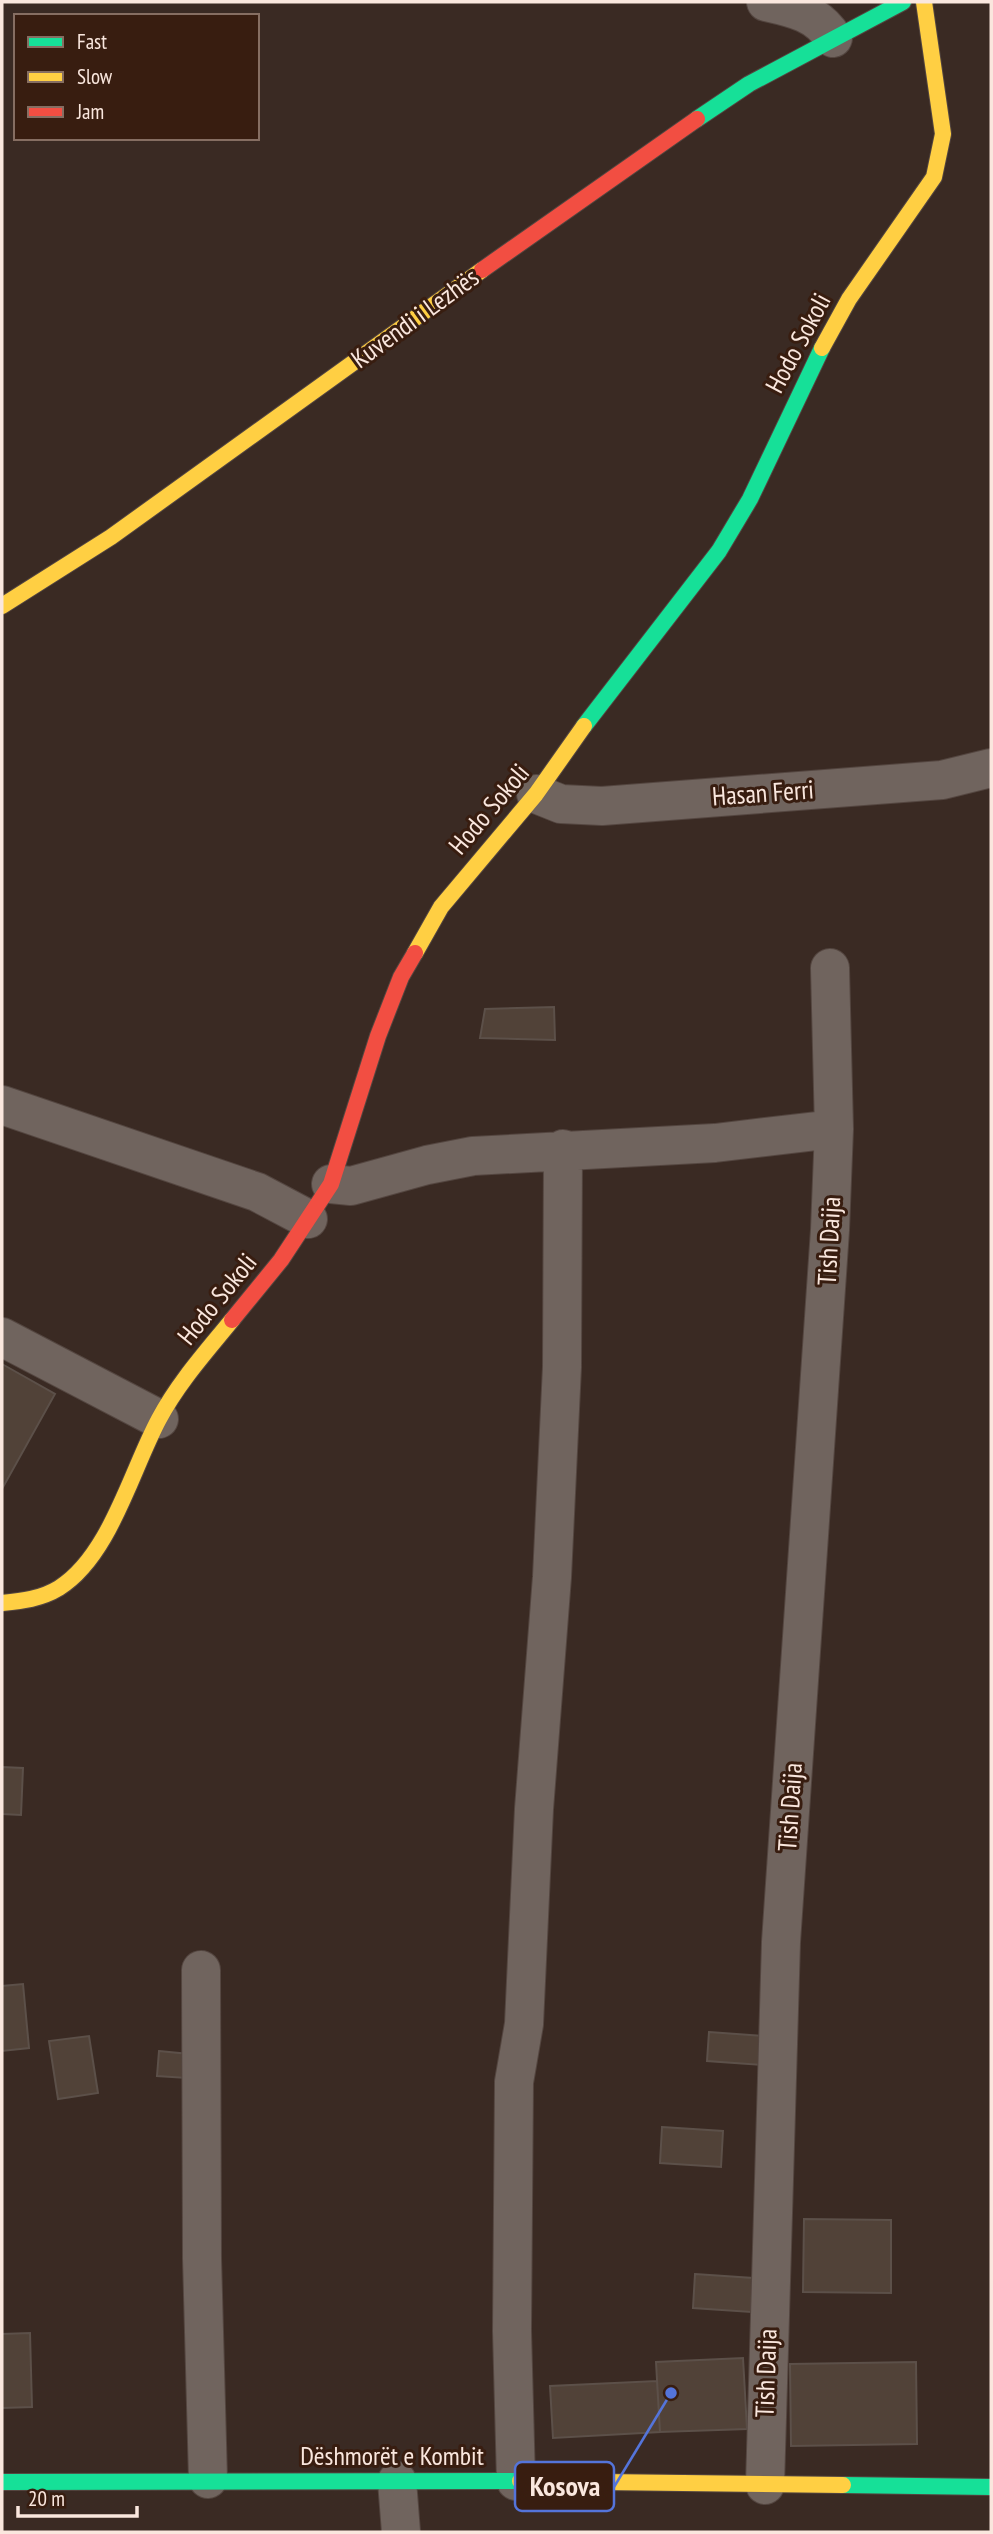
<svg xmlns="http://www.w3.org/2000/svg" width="993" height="2534" font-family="'PT Sans Narrow',sans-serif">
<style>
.building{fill:#514238;stroke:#5c5049;stroke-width:2}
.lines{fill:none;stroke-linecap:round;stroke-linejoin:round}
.street-casing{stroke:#544640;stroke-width:40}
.fast-casing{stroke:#544640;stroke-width:18}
.slow-casing{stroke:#544640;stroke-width:18}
.jam-casing{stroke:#544640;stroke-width:18}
.street{stroke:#70645e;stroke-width:38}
.fast{stroke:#16e098;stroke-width:16}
.slow{stroke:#ffcf43;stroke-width:16}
.jam{stroke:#f24e42;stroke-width:16}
.labels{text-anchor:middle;stroke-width:6;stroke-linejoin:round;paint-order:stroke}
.street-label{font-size:26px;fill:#fae7de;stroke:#381d10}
.leader{fill:none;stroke:#5474da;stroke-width:2.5}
.callout-dot{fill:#5474da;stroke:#381d10;stroke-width:2.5}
.callout{fill:#381d10;stroke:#5474da;stroke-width:2.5}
.callout-label{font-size:28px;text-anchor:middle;font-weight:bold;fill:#fae7de}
</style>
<rect width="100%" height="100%" fill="#3a2a23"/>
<path class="building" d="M554,1007L555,1040L480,1038L485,1009Z
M2,1364L55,1394L2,1489Z
M2,1767L23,1768L21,1815L2,1814Z
M23,1984L29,2048L2,2051V1986Z
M709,2032L764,2036L762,2065L707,2061Z
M89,2036L98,2093L58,2099L49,2041Z
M159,2051L189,2054L187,2078L157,2076Z
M662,2127L723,2131L721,2167L660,2163Z
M804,2219L891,2220V2293L803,2292Z
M695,2274L753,2278L751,2312L693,2308Z
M30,2333L32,2407L2,2408V2334Z
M743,2358L747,2429L660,2432L656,2362Z
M916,2362L917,2444L791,2446L790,2364Z
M657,2381L660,2432L553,2438L550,2386Z"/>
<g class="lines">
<defs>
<path id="street" d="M766,2C793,8 818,13 833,38
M536,794L561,804L602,806L942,780L991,768
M2,1105L257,1192L308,1219
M331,1184L351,1186L427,1165L473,1156L715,1143L834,1129
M2,1337L159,1419
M201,1970L202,2258L208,2479
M397,2481L401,2532
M516,2481L512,2331L514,2082L524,2024L534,1809L552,1577L562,1367L563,1149
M765,2485L781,1942L830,1230L834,1129L830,968"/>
<path id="fast" d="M697,119L749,84L903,2
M584,726L719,551L750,499L822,348
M2,2482L520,2481
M843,2485L991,2487"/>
<path id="slow" d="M822,348L849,299L934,177L943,134L924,2
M2,606L111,537L482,270
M415,953L441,907L536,794L584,726
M2,1603C22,1601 41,1599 59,1588C110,1556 131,1471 159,1419C178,1383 206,1352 232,1320
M520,2481L843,2485"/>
<path id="jam" d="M482,270L697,119
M232,1320L281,1260L331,1184L378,1036L401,977L415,953"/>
</defs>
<use href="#street" class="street-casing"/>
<use href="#fast" class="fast-casing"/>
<use href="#slow" class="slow-casing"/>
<use href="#jam" class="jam-casing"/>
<use href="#street" class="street"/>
<use href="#fast" class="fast"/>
<use href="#slow" class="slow"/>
<use href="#jam" class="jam"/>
</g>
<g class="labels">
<g class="street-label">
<text transform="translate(415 318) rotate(-36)" y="9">Kuvendi i Lezhës</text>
<text transform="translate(798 343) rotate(-62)" y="9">Hodo Sokoli</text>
<text transform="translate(763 793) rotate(-4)" y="9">Hasan Ferri</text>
<text transform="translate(489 809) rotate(-50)" y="9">Hodo Sokoli</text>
<text transform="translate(829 1241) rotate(-87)" y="9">Tish Daija</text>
<text transform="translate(217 1299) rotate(-51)" y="9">Hodo Sokoli</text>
<text transform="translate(790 1807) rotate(-86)" y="9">Tish Daija</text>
<text transform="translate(766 2373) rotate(-88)" y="9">Tish Daija</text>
<text x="392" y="2465">Dëshmorët e Kombit</text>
</g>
</g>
<path class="leader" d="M671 2393L614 2487"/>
<circle class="callout-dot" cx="671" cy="2393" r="7"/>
<rect class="callout" x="515" y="2462" width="99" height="49" rx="7"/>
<g class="callout-label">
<text x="565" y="2496">Kosova</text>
</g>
<rect width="993" height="2534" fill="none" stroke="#fae7de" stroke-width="7"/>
<rect x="14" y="14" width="245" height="126" fill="#381d10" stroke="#866e62" stroke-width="2"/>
<rect x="28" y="37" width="35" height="10" fill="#16e098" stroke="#866e62" stroke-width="2"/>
<text x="77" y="49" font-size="21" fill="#fae7de">Fast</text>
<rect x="28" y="72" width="35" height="10" fill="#ffcf43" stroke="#866e62" stroke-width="2"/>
<text x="77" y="84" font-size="21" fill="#fae7de">Slow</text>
<rect x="28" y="107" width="35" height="10" fill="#f24e42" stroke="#866e62" stroke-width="2"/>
<text x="77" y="119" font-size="21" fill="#fae7de">Jam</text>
<path d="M18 2506v10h119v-10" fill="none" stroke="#fae7de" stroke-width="3.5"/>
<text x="28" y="2506" font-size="21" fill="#fae7de" stroke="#381d10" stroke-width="5" paint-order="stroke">20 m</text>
</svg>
